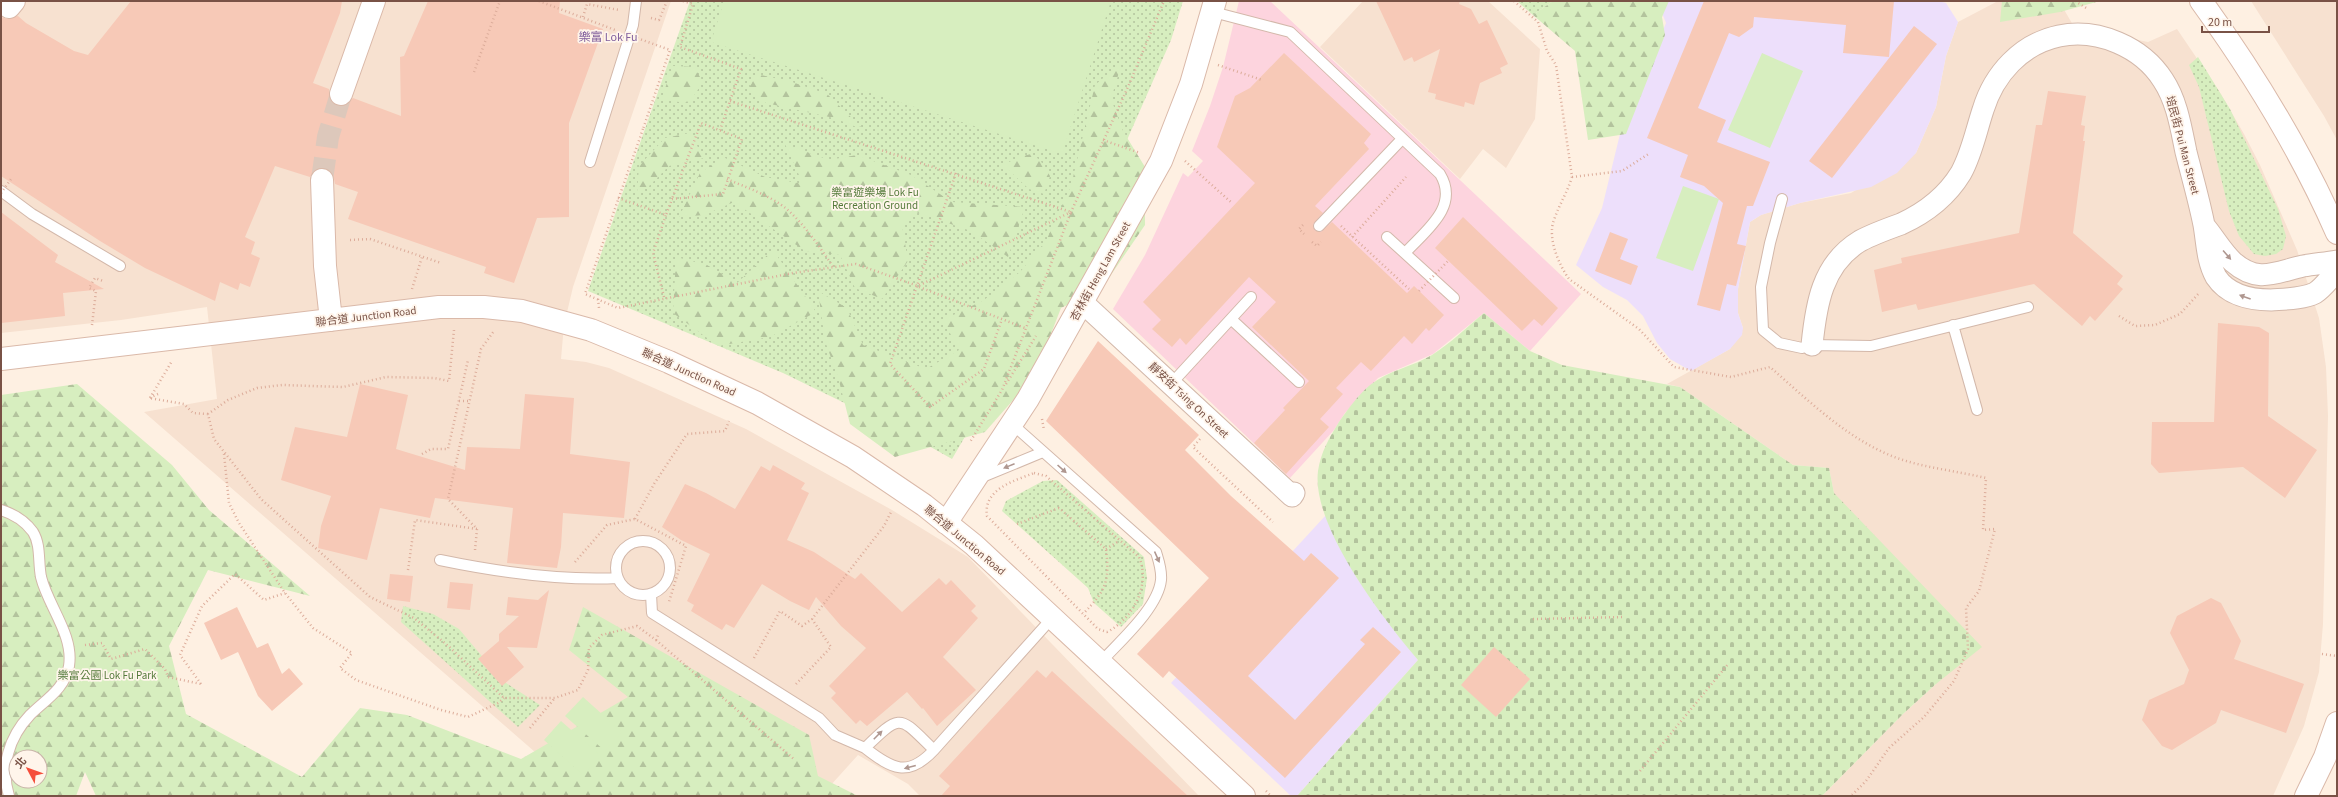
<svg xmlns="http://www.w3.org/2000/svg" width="2338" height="797" font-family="'Source Sans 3','Noto Sans TC',sans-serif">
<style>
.residential{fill:#f7e1d0}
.education{fill:#eddffb}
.medical{fill:#fdd4de}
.grass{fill:url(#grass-dots)}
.forest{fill:url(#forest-firs);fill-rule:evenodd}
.cemetery{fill:url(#cemetery-stones)}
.garden{fill:#d7eebf}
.building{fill:#f7c9b7}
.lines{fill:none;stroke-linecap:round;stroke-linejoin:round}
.secondary-tunnel{stroke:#ddc8bb;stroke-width:22;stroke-dasharray:22 11;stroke-linecap:butt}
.lane-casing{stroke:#d3b8aa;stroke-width:12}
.street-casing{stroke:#d3b8aa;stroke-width:23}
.secondary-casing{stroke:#dab9a9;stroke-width:24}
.path{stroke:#dcac9a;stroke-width:2.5;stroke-dasharray:1 3;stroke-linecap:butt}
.lane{stroke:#fff;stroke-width:10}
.street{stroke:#fff;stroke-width:21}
.secondary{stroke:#fff;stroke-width:22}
.path-bridge{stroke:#dcac9a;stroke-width:2.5;stroke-dasharray:1 3;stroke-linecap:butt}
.oneway{fill:#af9790}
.labels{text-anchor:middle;stroke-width:3.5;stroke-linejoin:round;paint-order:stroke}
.street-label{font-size:11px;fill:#795246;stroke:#fff5eb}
.park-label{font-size:11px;fill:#547a3a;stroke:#fff5eb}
.neighbourhood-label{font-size:12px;fill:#82609d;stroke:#fff5eb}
</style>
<defs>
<pattern id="grass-dots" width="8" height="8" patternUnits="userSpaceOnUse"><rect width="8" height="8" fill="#d7eebf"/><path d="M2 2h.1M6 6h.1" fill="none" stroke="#b3c39d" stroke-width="1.8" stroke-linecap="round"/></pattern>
<pattern id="forest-firs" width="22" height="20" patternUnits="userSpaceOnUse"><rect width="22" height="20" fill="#d7eebf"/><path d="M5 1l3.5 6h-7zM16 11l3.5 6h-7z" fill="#b3c39d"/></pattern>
<pattern id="cemetery-stones" width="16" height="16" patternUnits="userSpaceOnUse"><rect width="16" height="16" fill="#d7eebf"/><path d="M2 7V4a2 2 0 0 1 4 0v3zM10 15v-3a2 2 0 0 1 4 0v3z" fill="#b3c39d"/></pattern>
</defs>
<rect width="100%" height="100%" fill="#fef0e2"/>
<path class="residential" d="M1,1H671L573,287L564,325L561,359L586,362L609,368L746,429L892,510L968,557L1199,796H920L908,784L858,755L821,796L574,786L144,412L217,399L207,307L121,320L1,333Z
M1363,1H1488L1540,49L1535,119L1506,168L1483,149L1460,179L1320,47Z
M1998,1H2059L2073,25L2079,28L2148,42L2177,29L2219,91L2244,134L2260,165L2297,250L2319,318L2326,367L2328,416L2323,624L2319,672L2304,726L2273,796H1822L1903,714L1936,684L1834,493L1829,468L1793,465L1680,387L1667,384L1730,349L1743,328L1738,313V289L1750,222L1761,215L1800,203L1851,193L1916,153L1936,107L1946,56L1958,22Z
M2251,1H2337V140L2324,116Z"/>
<path class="education" d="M1665,1H1938L1946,3L1958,22L1946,56L1936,107L1916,153L1897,173L1871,187L1800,203L1761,215L1750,222L1738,289V313L1743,328L1742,335L1730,349L1691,371L1670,359L1657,343L1643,316L1627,300L1603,287L1576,265L1602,208L1620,134L1666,23L1660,8Z
M1326,515L1341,549L1357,578L1418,660L1297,796H1291L1171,683Z"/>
<path class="medical" d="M1239,1H1270L1581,294L1530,351L1484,313L1433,354L1378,378L1345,413L1334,430L1290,478L1113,309L1145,255L1183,173L1188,177L1203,161L1192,151L1210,106L1223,67Z"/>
<path class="grass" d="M690,1H1183L1171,40L1127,140L1077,244L952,459L904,432L783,373L588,291Z
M1517,1H1553L1533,15Z
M2198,57L2230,109L2278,209L2286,236L2283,249L2276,254L2265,256L2254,254L2239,236L2229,211L2199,87L2189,65Z
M1057,480L1144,557L1147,578L1143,604L1121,627L1094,603L1088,588L1002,511L1006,501L1043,481Z
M403,606L433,614L459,629L503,681L540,705L518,727L401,622Z"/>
<path class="forest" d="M1553,1H1669L1662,17L1665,35L1626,134L1588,140L1575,51L1533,15Z
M2002,1H2100L2060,12L2000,22Z
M1122,62L1111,99L1123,131L1145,167V225L1102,288L1061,308L1035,375L985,432L895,457L850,424L838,377L825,341L818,291L847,308L863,345L926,369L959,350L943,320L984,300L1020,272L1046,241L1071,186L1095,85Z
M673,66L694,67L703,82L689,103L661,100Z
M756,74L792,82L827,94L864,130L834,118L766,103L749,89Z
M690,133L704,158L669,166L649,186L637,194L639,166L665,138Z
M785,144L829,160L857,155L911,175L952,202L1025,207L1008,257L971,231L916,212L902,225L908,261L882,299L855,288L840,255L805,251L734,202L704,215L679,217L700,173L723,157L765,177L803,184Z
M1031,154L1040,160L1050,176L1044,194L1029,189L1003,165L1019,157Z
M773,250L816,312L770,337L718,346L673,313L676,257L707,265L737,283Z
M77,384L172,465L209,510L310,596L208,570L169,646L186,714L302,777L360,708L407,715L521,759L628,697L569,650L583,607L809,735L818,776L858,796H96L85,772L76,796H1V395ZM16,757H40V781H16Z"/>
<path class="cemetery" d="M1484,313L1530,351L1562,365L1680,387L1793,465L1829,468L1834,493L1982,647L1936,684L1903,714L1822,796H1297L1418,660C1384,620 1311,526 1318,471C1321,452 1329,438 1339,422C1348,409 1358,395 1370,385C1389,370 1412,367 1432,355C1451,343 1467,327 1484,313Z"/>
<path class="garden" d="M724,1H1111L1062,154L711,42Z
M1762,53L1803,71L1770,148L1728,130Z
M1683,186L1719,199L1693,271L1656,258Z
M583,697L622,732L605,751L565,716Z
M561,721L601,756L583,775L544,740Z"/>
<path class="building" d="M131,1H342L340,13L313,83L329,89V97L336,106H344L353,98L401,116L400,57L404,56L428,1H560L559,13L603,29L569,123V217L537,218L514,283L484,273L486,267L348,219L358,192L335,184L333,174L328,169H316L310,177L275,166L245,237L255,242L251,254L260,258L250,287L240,283L238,290L220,282L215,301L145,268L100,241L1,176V17L7,19L18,16L26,23L74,51L88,55Z
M1376,1H1460L1459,4L1471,9L1479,24L1487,20L1508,64L1500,68L1502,73L1480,83L1474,105L1465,102L1464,107L1435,99L1436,94L1428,92L1440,49L1414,62L1412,57L1404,61Z
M1704,1H1894L1889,57L1843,53L1846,25L1754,17L1753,27L1739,37L1729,33L1698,108L1726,120L1717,142L1770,162L1753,206H1747L1737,244L1746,246L1736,286L1727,284L1720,311L1697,305L1723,203L1704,186L1680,177L1688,155L1647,138Z
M1914,26L1937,44L1832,178L1809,161Z
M1284,53L1371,134L1364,143L1369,149L1315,206L1323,213L1313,224L1314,230L1321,232L1332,222L1407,293L1414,286L1444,315L1429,331L1426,328L1412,344L1404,336L1371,371L1361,362L1336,388L1343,394L1320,419L1329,427L1286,474L1254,443L1285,410L1283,408L1309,381L1252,327L1276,302L1249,277L1186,345L1180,338L1172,347L1152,329L1161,320L1143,302L1255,183L1217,147L1235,96L1250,88Z
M2048,91L2086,96L2081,125L2085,126L2083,141H2085L2073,233L2123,276L2117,284L2123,289L2095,321L2090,316L2082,326L2034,284L1918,310L1916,304L1882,312L1874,270L1902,263L1901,258L2019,233L2036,125H2042Z
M1,212L58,255L55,262L104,289L63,293L65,316L1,323Z
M1463,217L1558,308L1542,326L1534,319L1522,331L1435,248Z
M1610,232L1628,239L1620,259L1638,266L1631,285L1595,271Z
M2218,323L2259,327L2269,333L2268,416L2317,450L2285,498L2243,467L2159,473L2151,464L2152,422H2214Z
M1098,341L1199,435L1185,450L1231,496L1304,561L1311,553L1339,578L1248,676L1295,720L1365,644L1360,640L1373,627L1401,652L1285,778L1169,671L1163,678L1137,654L1209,578L1046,421Z
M360,384L408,395L396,449L465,470L467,447L520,449L525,394L574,398L570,454L630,462L624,518L563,513L561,547L557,568L507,563L513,508L435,498L430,518L380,508L367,560L318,548L321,526L331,496L281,480L295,427L347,437Z
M773,465L805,483L801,489L809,493L787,540L814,552L855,579L861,573L902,612L939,578L946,585L951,580L976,606L971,611L978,618L943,657L976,690L937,726L923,708L922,709L907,692L867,726L860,720L856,724L831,698L836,693L829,686L866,648L841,626L816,597L809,610L790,601L762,584L734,628L726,624L722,630L691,611L694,605L687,601L710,554L681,540L662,527L685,484L706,493L735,509L761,466L770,471Z
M390,574L413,576L410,602L387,599Z
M450,582L473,584L470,610L447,608Z
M549,590L537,648L507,647L524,667L502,686L478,659L499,641V634L519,616L506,615L508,597L538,600Z
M2211,598L2221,603L2241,641L2234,659L2304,684L2286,733L2221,710L2216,723L2172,750L2162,746L2142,720L2149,700L2184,684L2189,670L2170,633L2177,616Z
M237,607L257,648L268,643L282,674L289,668L303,684L272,711L258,696L238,652L221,660L204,623Z
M1494,647L1530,679L1496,717L1461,685Z
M1037,670L1046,678L1052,671L1188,796H941L950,786L939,776Z"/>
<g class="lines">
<path class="secondary-tunnel" d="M322,180L328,137L341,94"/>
<defs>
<path id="lane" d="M1213,12L1290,32L1440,174C1460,207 1425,231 1405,253
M590,162L633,25L636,1
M1,191L32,214L120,266
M1782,199L1770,243L1761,287L1763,330L1779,343L1802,348L1812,345L1871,346L2028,307
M1319,226L1402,139
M1387,237L1454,298
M1231,319L1299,382
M1953,325L1977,410
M1171,384L1251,297
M1012,424L1156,552C1159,562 1162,570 1161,580C1158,608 1120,641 1101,662
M980,478L1043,452
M1,510C14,514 25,521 33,532C41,545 38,562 41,577C48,606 74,635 69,666C65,689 45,700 30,715C9,737 0,767 9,796
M616 568a27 27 0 1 1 54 0a27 27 0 1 1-54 0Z
M440,560C498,572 558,581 618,578
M651,594L652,613L819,718L835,735L865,748
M934,750C899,716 902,712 865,748C892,769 908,778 934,750L1053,617"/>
<path id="street" d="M2206,228C2215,239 2223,253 2233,262C2258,284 2276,272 2303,266C2314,264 2326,263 2337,261
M1082,302L1292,496L1294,493
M1812,345C1816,305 1822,264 1860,241C1873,234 1887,229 1901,224C1925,213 1947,196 1961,173C1972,153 1976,131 1983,110C1994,74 2021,44 2059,36C2098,28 2142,47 2163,80C2177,101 2181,128 2186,152C2192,176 2199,200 2204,225C2207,242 2207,261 2216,277C2228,295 2251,300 2271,300C2284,299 2303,299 2315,293C2323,288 2330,278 2337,271"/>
<path id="secondary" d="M2201,1C2254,74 2301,151 2337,233
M9,7L14,1
M341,94L374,1
M322,180L325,266L331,320
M1,359L439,307H484L522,311L591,330L669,362L757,403L853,457L924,505L974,545L1244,796
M946,523L1028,399L1161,161L1191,84L1215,1
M2306,796L2325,757L2337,723"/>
</defs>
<use href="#lane" class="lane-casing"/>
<use href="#street" class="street-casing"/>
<use href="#secondary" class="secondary-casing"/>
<path class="path" d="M539,1L615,30
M683,1L693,4L680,47L741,69L720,130
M1514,1L1538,22L1547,51L1556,65L1572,177C1567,193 1559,205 1554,220C1547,238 1559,265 1569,279L1639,329L1674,367L1731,377L1770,367C1808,400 1848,440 1897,458C1925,468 1957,471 1986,478L1983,530L1995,529L1979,591L1966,608L1968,649L1954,681L1924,717L1889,748L1866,781L1851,796
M2075,1L2088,9
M583,17L587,4L619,10
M651,18L659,20L667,1
M1218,65L1262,80
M474,72L500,1
M730,101L1071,212L1002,390L970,442
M643,129L585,294L618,308L793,273L856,264L918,286L1071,212L1128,87L1164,1
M1103,140L1140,153
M1185,161L1232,203
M956,173L890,364L930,407L984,369L1002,319
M1572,177L1622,171L1650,153
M727,179C747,188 773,196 790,212C807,228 821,249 834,268
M618,198L666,215L672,199L723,194L742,139L701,123L672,199
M1303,225L1299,229L1304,234
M1341,226L1409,289
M1352,237L1406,177
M350,240L370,239L441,263
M1312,242L1317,246L1321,242
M919,287L1025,328
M412,289L422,257
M664,297L653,253L666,215
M598,299L599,308
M2119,316L2135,326L2155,325L2180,314L2200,292
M92,325L96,291L89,288L95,278L103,281
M454,330L449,381L434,378L386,377L343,387L282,385L257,388L228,400L208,414L214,439L261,499L370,597L414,618L446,644L504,698H555L578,690L588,670L589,648L602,635L637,626L656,640L658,635
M1006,384L1036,336
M158,394L149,398L184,404L193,413L208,414
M150,398L172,361
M459,401H468
M1042,419L1044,430
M1200,439L1193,447L1273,522
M224,454L229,503L239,523L285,593L313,628L352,653L340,668L356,680L441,710L468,717L498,703L504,698
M422,454L431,449H448L468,360
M1034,473L1046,476L1139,557C1151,585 1133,619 1107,632L1098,629L987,516C983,489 1014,481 1034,473Z
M635,519L654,484L687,434L725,431L729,421
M1017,524L1059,508L1106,549C1110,582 1106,590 1083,614
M1106,549L1119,541
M475,550L477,529L448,499L481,349L494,331
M575,562L607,525L635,519L686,546L669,602
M408,570L415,520L477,529
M1533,619L1625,617
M656,640L795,760
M85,645L102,643L111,659L145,649L165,669L168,677L201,684
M2322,654L2337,656
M754,658L780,611L802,626L812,619L884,526L892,510
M201,684L180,655L202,606L235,574L264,600L285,593
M796,684L831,647L812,619
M530,728L554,699
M1640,771L1729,663
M1266,791L1271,796"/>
<use href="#lane" class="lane"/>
<use href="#street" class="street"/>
<use href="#secondary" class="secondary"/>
<path class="path-bridge" d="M626,34L670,50L643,129
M1,193L11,179
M1419,291L1448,261"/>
</g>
<defs><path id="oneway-solid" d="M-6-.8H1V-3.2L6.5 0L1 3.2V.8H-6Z"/></defs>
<g class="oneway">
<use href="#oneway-solid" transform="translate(2227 255) rotate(49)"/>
<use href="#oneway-solid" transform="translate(2245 297) rotate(-160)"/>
<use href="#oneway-solid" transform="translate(1009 466) rotate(158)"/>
<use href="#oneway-solid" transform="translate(1062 469) rotate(42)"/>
<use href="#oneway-solid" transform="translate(1157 557) rotate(66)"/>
<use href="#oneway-solid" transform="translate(878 735) rotate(-45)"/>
<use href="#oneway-solid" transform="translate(910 767) rotate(165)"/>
</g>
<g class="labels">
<g class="street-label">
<text transform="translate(2183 145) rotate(75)" y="4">培民街 Pui Man Street</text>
<text transform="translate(1100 271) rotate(-61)" y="4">杏林街 Heng Lam Street</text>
<text transform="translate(366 316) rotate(-7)" y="4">聯合道 Junction Road</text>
<text transform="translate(689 372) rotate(24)" y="4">聯合道 Junction Road</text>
<text transform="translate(1189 400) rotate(43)" y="4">靜安街 Tsing On Street</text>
<text transform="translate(965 540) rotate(40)" y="4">聯合道 Junction Road</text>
</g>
<g class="park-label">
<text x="875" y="196">樂富遊樂場 Lok Fu<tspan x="875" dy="13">Recreation Ground</tspan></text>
<text x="107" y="679">樂富公園 Lok Fu Park</text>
</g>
<g class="neighbourhood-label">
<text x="608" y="41">樂富 Lok Fu</text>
</g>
</g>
<rect width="2338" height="797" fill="none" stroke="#795246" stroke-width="4"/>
<g transform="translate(28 769) rotate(311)"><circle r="19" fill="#fff5eb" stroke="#c9b4a9"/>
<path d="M0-3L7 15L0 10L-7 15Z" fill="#f54e3b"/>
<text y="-6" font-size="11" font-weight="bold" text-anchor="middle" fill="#795246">北</text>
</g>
<path d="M2202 26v6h67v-6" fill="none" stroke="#795246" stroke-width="2"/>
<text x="2208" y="26" font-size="12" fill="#795246" stroke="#fff5eb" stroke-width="3" paint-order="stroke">20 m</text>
</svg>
